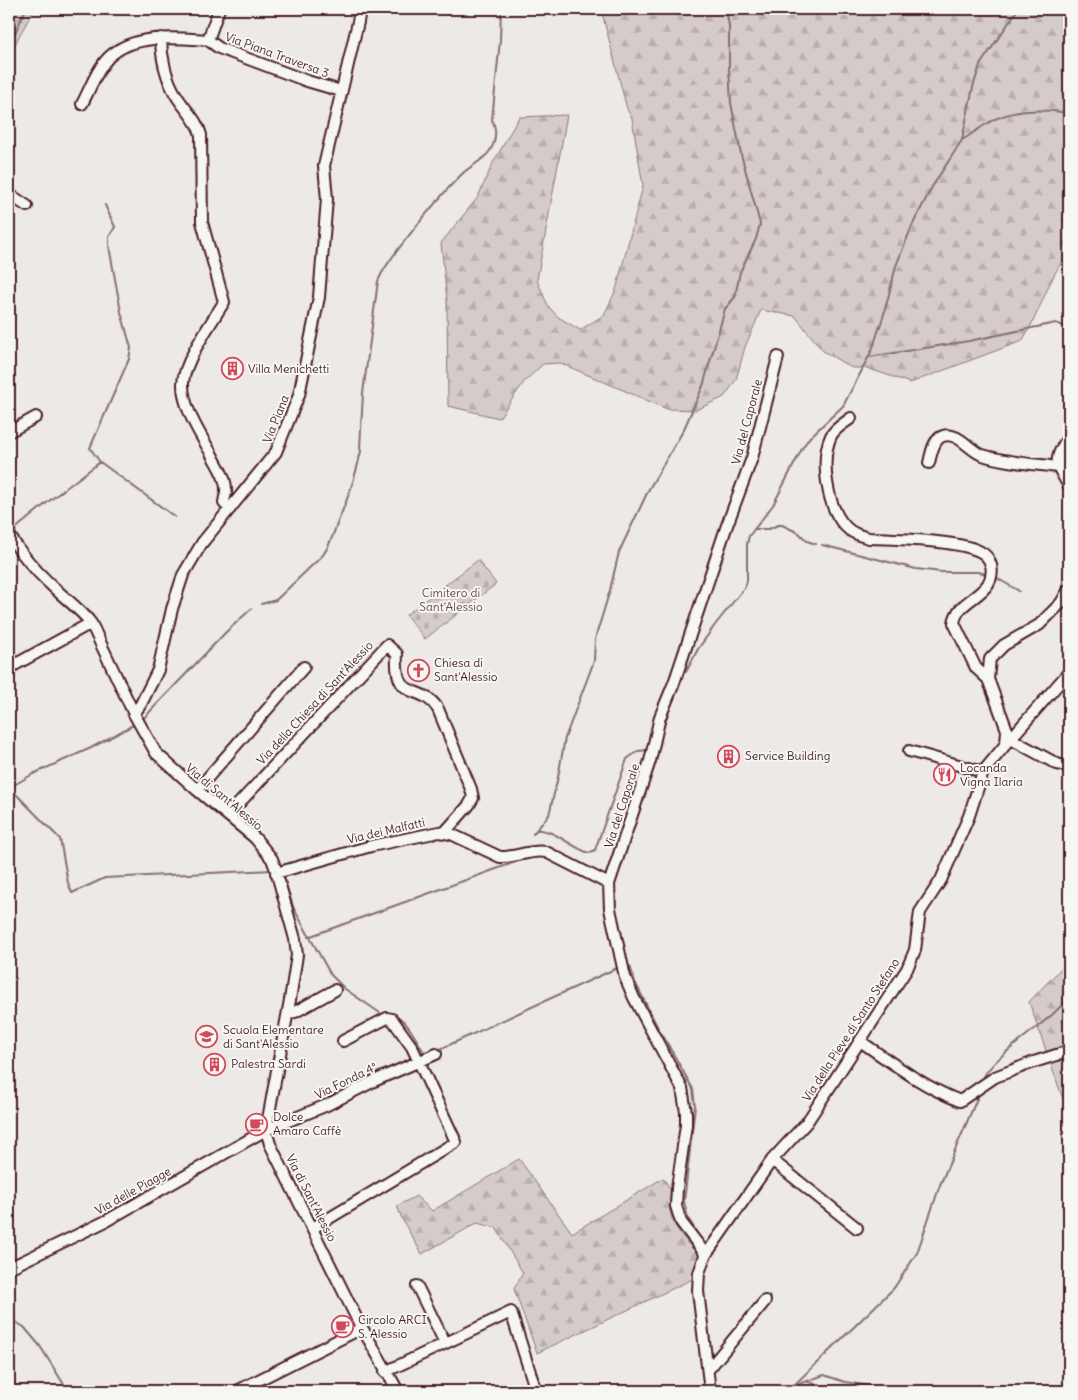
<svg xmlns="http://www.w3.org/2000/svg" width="1078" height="1400" font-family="Delius,sans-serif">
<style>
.forest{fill:url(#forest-firs);stroke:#8f757a}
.cemetery{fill:url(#cemetery-stones);stroke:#8f757a}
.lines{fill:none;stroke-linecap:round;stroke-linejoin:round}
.stream{stroke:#886e73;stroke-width:2}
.minor-casing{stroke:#4a1f2b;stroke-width:14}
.minor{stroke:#f6f6f2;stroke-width:10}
.labels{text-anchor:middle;stroke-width:4;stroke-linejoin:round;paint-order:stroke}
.street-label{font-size:12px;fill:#4a1f2b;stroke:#f6f6f2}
.poi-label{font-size:12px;fill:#4a1f2b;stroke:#f6f6f2;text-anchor:start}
.park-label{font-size:12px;fill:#6c4a53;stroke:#f6f6f2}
</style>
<defs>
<pattern id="forest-firs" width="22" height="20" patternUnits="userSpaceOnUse" patternTransform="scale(1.25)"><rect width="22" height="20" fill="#d4cbca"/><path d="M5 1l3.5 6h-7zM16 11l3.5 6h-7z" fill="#b8aeae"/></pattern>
<pattern id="cemetery-stones" width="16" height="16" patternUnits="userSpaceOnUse" patternTransform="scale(1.25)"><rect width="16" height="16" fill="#d4cbca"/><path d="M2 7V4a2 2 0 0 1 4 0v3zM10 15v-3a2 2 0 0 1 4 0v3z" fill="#b8aeae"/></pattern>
</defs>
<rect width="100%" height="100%" fill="#ece9e6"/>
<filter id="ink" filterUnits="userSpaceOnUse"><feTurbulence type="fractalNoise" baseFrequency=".02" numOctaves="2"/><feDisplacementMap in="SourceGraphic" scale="10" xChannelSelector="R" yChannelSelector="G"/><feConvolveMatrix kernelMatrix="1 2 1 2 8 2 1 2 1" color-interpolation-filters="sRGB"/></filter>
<g filter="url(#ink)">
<path class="forest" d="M10,9H34L9,55V10Z
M601,9H1069V251C1047,280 1041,312 1022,341L910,383L867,368H852L823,351L795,316L761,310L745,347L736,380L724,397L696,410L667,409L560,363L543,364L524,382L499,418L448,406L447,300L441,243L478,197L493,163L519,117L567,115L537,280L548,306L558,317L580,330L604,315L616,290L643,186L632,118L627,109Z
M1069,960V1102L1063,1099L1029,1002Z
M519,1159L572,1233L663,1178L672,1191C662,1218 683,1237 699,1256L695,1278L537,1353L514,1289L523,1273L496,1228L477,1223L422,1254L403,1221L397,1206L416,1196L432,1211Z"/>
<path class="cemetery" d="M478,560L496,584L425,639L406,615Z"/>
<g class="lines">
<path class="stream" d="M9,46L26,9
M962,140C971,135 979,128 988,123C1012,108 1043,109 1069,113
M105,205L115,227L109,237V246L121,312L131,348L129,359L90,448L100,462L175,517
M869,357L969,341L1056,323L1069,328
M754,529H769L778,525H782L799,533L807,541L816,544
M15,532L21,544L43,570
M15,532L14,530L49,501L100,462
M822,545L916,569L941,572H978L986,574
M50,577L91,613L97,623L135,703
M995,577L1019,591
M261,604L276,600L323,555C331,544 334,531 339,519C349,496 356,475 361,451L360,448L363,393L378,281C384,267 393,256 403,243C421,220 439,197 460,176C468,167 483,161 489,152C496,143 497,129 492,120L500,40L501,9
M686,672L698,649L715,625L745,587L747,581V544L749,536L773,505L803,447L809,438L843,406L862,370L872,350L884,314L896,266L912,226L932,187L962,140L973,87L980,65L1018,9
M141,721L226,632L251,609
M664,724L679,685
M9,787L60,839L68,883L72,893L105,878L273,870
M9,788L33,774L91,748L135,724
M427,829L442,827
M538,830C553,829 573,848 589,853L595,850L627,759L638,751L649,750
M533,834L549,815L558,777L565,738L594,661L595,639L610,590L619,552L649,489L683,431L703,386L725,309L735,297L740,272L756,239L760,224L741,154L731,103L729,69V26L726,9
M511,851L528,847
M283,875L294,909L331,975L345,989L383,1015
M308,937L524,859
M630,966L635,982L658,1028
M388,1014C405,1012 417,1043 426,1055
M662,1034L693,1089L695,1106L684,1202L688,1218L700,1238
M438,1050L617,968
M983,1080C984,1065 1040,1026 1053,1014C1058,1009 1064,1003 1069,998
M9,1318L24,1327L40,1346L68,1391
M808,1382L813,1383L824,1391
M793,1386L824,1375L845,1382L902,1391
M789,1390L894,1288L917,1253L940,1185L979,1094"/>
<defs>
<path id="minor" d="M219,9L208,40L219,48L307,81L341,91
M161,38C161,57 166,79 176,95C184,109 197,119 201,135L202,222L224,302C212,322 184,361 183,383C182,406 200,434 211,453C217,465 227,478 226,492C226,495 224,499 224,503L230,509
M82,104C90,89 97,69 109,57C134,33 177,38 208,40
M9,194L27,206
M851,418C845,423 835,428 831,436C820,460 827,507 845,526C851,533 860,536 869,538C896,539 956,540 979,551C992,557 995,572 988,584C978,599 957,603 954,623L976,668L988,679
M9,432L36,417
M1069,436C1054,460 1054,461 1069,486
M929,463C931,455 933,439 943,436C956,431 969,449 980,454C1001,462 1035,464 1058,467
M9,535C20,552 34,569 49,583C63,597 79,608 91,623L134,714L156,753L197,790L255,838L272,859L275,867L295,939L297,955L290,1000L266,1130L270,1144L357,1319L398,1391
M9,668L91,623
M134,714L141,704L158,670L172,609L183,575L202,543L276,452L299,395L319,297L327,199L324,166L358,22L360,9
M1011,739L1057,764L1069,767
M1006,744L1069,672
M909,751L983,772
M197,790L304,667
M228,815L387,645L397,654C394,704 421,682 438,709L471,789L473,798L469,805L445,832
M276,873L371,846L439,832L451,834L500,857C516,858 531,849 546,852L609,884
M288,1014L295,1012L335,990
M860,1041C892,1063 924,1087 960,1101L995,1077L1034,1062L1069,1051
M772,1160L857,1228
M313,1228L456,1142L412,1047L392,1019L387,1018L343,1041
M705,1256L704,1252L681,1222L676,1206L677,1188L686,1125V1112L682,1088L634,998L625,977L610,909L609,884L650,761L660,717L674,683L726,528L752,458L778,357
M9,1268L106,1221L266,1130L327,1105L374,1081L436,1054
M417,1286L445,1343
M708,1370L765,1301
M385,1372L511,1312L536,1391
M237,1391L362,1328
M710,1391L698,1291L699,1273L705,1256L772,1160L807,1122L907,969L915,950L920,912L941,880L969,816L983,772L1006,744L1007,730L988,679L990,659L1004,645L1039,625L1061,603L1069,589"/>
</defs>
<use href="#minor" class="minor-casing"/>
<use href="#minor" class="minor"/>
</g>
</g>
<defs>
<symbol id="building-ring" viewBox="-11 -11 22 22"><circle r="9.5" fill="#f6f6f2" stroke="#d1495b" stroke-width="1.5"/><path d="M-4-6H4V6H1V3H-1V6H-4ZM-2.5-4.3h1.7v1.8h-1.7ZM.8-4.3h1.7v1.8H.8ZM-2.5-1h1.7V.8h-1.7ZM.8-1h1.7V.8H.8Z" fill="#d1495b"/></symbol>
<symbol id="church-ring" viewBox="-11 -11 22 22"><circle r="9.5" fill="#f6f6f2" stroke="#d1495b" stroke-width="1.5"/><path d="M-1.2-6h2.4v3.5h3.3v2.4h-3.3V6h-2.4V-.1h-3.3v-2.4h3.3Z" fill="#d1495b"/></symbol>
<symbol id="restaurant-ring" viewBox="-11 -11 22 22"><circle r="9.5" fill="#f6f6f2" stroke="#d1495b" stroke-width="1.5"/><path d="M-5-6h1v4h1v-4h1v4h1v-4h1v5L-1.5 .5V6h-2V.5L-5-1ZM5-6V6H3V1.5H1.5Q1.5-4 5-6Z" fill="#d1495b"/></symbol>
<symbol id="school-ring" viewBox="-11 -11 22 22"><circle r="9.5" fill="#f6f6f2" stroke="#d1495b" stroke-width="1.5"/><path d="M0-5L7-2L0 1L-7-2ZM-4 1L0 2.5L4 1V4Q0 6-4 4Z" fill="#d1495b"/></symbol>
<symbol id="cafe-ring" viewBox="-11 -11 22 22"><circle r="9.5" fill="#f6f6f2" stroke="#d1495b" stroke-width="1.5"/><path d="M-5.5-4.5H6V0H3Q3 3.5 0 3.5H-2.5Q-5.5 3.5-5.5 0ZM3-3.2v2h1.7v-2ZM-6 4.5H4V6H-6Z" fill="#d1495b"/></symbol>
</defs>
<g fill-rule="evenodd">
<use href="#building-ring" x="220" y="356" width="25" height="25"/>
<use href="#church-ring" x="406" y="658" width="25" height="25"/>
<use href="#building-ring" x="716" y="744" width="25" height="25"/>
<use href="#restaurant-ring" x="932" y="762" width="25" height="25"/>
<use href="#school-ring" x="194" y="1024" width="25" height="25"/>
<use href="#building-ring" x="202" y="1052" width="25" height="25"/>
<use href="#cafe-ring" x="244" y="1112" width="25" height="25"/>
<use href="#cafe-ring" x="330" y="1314" width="25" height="25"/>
</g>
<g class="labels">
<g class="street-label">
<text transform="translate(277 55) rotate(20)" y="4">Via Piana Traversa 3</text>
<text transform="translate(276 419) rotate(-68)" y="4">Via Piana</text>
<text transform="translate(747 422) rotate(-75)" y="4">Via del Caporale</text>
<text transform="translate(315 703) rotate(-47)" y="4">Via della Chiesa di Sant'Alessio</text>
<text transform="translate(224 797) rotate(40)" y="4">Via di Sant'Alessio</text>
<text transform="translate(622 806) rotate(-72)" y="4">Via del Caporale</text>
<text transform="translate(386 831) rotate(-13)" y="4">Via dei Malfatti</text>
<text transform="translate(851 1030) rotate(-57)" y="4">Via della Pieve di Santo Stefano</text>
<text transform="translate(346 1081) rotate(-26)" y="4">Via Fonda 4°</text>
<text transform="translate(133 1191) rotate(-29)" y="4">Via delle Piagge</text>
<text transform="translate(311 1198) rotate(63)" y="4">Via di Sant'Alessio</text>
</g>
<g class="poi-label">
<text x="248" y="373">Villa Menichetti</text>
<text x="434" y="667">Chiesa di<tspan x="434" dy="14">Sant'Alessio</tspan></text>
<text x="745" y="760">Service Building</text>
<text x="960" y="772">Locanda<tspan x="960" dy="14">Vigna Ilaria</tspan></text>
<text x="223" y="1034">Scuola Elementare<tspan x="223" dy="14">di Sant'Alessio</tspan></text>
<text x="231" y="1068">Palestra Sardi</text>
<text x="273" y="1121">Dolce<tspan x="273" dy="14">Amaro Caffè</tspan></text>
<text x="358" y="1324">Circolo ARCI<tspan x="358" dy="14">S. Alessio</tspan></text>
</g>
<g class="park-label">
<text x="451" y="597">Cimitero di<tspan x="451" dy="14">Sant'Alessio</tspan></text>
</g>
</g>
<rect width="1078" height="1400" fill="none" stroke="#f6f6f2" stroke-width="30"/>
<rect x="15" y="15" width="1048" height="1370" fill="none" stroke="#4a1f2b" stroke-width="2" filter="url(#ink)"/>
</svg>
